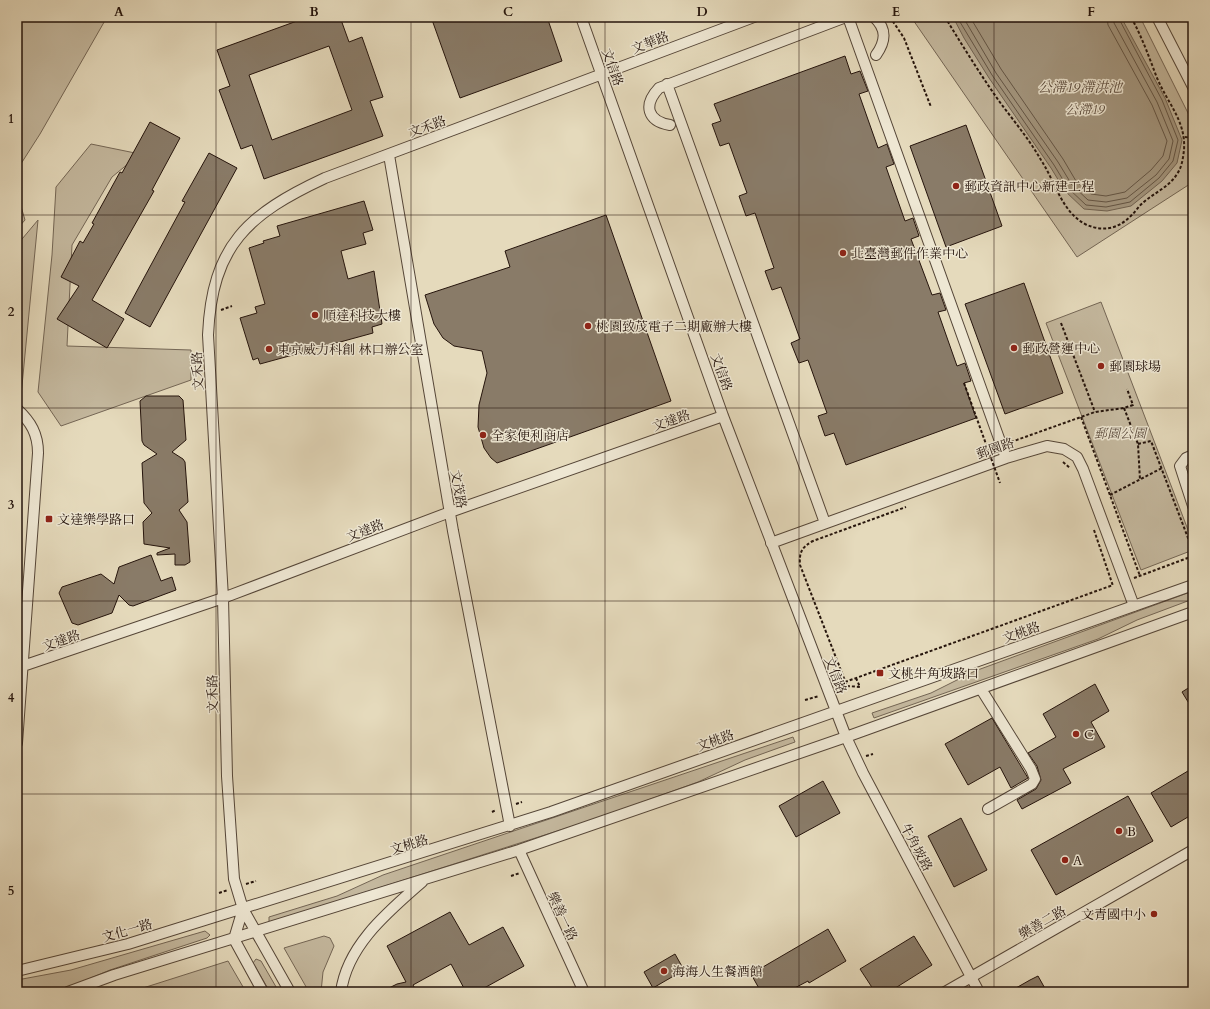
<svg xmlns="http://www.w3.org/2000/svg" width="1210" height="1009" font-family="Cardo,'Noto Serif TC',serif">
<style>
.green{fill:#c4b89e;stroke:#746655}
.water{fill:#a49780;stroke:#716352}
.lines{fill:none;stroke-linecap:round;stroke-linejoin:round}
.shore{stroke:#645646;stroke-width:1}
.building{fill:#897b68;stroke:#25140c;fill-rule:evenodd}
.minor-casing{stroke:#554638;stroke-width:12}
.path{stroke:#25140c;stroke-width:2;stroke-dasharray:3 2;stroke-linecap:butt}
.minor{stroke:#eee7d3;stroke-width:10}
.path-bridge{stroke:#25140c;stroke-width:2;stroke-dasharray:3 2;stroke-linecap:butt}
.grid{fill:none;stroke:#25140c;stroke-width:1;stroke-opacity:0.55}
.poi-dot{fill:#8f2418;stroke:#eee7d3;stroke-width:1.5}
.labels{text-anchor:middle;stroke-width:3;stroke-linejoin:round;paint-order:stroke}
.street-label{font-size:13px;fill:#25140c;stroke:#eee7d3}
.park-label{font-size:13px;font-style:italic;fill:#5d4d3f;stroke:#eee7d3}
.poi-label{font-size:13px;fill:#25140c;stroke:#eee7d3;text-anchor:start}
.water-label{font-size:14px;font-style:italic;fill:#58483a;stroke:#eee7d3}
.neatline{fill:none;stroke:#25140c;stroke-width:1.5}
.grid-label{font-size:13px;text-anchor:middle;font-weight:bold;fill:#25140c}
</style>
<rect width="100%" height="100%" fill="#e5dabc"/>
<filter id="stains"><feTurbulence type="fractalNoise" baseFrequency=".005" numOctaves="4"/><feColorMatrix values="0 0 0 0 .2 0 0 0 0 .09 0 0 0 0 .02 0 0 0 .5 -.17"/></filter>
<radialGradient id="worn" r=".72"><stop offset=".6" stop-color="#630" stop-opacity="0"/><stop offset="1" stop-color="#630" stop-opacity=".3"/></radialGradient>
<path class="green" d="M17,17H107L40,134L17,170Z
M911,17H1140L1193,123V182L1077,257Z
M91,144L140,154L112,177L72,245L67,346L191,350V380L61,426L38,392L52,255L56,187Z
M17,193L25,220L17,229Z
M38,220L21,396L17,394V245Z
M1101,302L1193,543V550L1141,570L1046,323Z
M1193,591V599L1137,620L1098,639L874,718L872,713L931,693L975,671Z
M793,737L795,742L745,760L698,782L595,819L272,922L269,921V917L337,896L383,875Z
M205,931L210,935L207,938L110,970L74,985L50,992H17V980L71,970Z
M324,936L330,938L334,946L323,972L321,992H309L284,948Z
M256,959L261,961L279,992H270L253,963Z
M228,961L246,992H156L143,988Z"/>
<path class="water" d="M953,17H1121L1165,98L1182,140L1177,163L1162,181L1131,206L1107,211L1084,209L1065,191L1051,168L989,78L964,38Z"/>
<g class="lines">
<path class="shore" d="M957,17L992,75L1054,165L1068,188L1086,205L1106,207L1130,202L1159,178L1173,161L1178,140L1162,100L1118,17
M963,17L996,73L1058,162L1072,185L1088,200L1106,202L1127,198L1156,175L1169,159L1173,141L1157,102L1114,23L1113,17
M970,17L1001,69L1063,159L1076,181L1091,194L1106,196L1125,192L1151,170L1163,156L1167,141L1152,105L1108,25L1107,17"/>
</g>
<path class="building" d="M308,17H340L349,42L362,37L383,97L370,101L383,136L264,179L252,145L241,149L219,90L230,86L217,50ZM329,46L352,110L272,140L249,75Z
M431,17H547L562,61L460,98Z
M845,56L851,74L860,71L868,91L859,94L878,148L887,144L894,164L886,167L905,221L913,218L919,236L911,239L932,295L940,293L946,310L938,312L957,366L965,363L971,381L964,383L976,418L846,465L834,433L825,436L818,416L827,413L808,360L799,363L791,343L800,339L781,287L772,290L765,271L774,268L755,213L746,216L739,196L747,193L729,143L720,146L712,124L721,121L714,104Z
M150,122L180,138L152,190L154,191L92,300L124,319L107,348L57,319L79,286L61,277L80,241L83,243L94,224L92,223L120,172L122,173Z
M966,125L1002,226L946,247L910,146Z
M209,153L237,168L150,327L125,313L185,202L182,201Z
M364,201L373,230L363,233L366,244L341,251L348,279L374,271L382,324L372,327L373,333L260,364L258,358L253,360L240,318L257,313L255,307L265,304L249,248L264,243L263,241L280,236L277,226Z
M606,215L671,401L497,463L491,458L484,448L478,427L479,405L487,373L482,351L454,346L443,338L434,324L425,295L510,267L505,251Z
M1024,283L1063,393L1005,414L965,304Z
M146,396H179L183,400L186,440L172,452L183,459L185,462L188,502L179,510L187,522L190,562L185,565H175V554L157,555V553L170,548L144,544L143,522L152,513L144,503L142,463L157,454L144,445L142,441L140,401Z
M151,555L161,581L172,577L176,590L133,606L129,605L119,595L112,613L78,625L72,623L59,593L62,587L101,574L114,584L119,567Z
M1095,684L1109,711L1091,722L1105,747L1063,769L1071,783L1022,809L1017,800L1036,789L1041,780L1037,766L1028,753L1056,737L1043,714Z
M1193,685V710L1182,692Z
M992,718L1028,778L1011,788L1000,767L968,785L945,744Z
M1193,768V814L1171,827L1151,793Z
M823,781L840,813L796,837L779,806Z
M1128,796L1153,841L1056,895L1031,850Z
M961,818L987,870L954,887L928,836Z
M450,912L469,945L503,927L524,966L477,992H466L451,964L413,985L417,992H381L397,984L406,982L387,946Z
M828,929L846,961L809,983L808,981L787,992H761L751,974Z
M914,936L932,965L889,992H875L860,969Z
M675,954L684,970L653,988L644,972Z
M1038,976L1047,992H1009L1030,980Z"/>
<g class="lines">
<defs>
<path id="minor" d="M581,17L723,416L846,737L863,773L979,992
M848,17L1006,458
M874,17C887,29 886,41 876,55
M1157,17L1193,87
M667,84L825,523
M670,125C647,121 643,105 659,88L846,17
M389,155L453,531L510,826
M17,409C31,422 38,434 38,453L17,743
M1193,455L1186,458L1180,466L1193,506
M771,543L1006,458L1047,446L1064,449L1077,457L1083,469L1134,606
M17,668L223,598L450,512L723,416
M981,689L1031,769L1035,779L1032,784L988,809
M519,850L584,992
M243,909L234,939L263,992
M17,971L128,944L551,812L1193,585
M68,992L114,975L519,850L846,737L1193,612
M290,992L243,909L234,879L227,776L223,598L208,335C212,245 248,214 325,178L754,17
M341,992C347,945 389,911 422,882
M945,992L1193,850"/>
</defs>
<use href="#minor" class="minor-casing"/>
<path class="path" d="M890,17L904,38L931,107
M945,17C962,45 980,74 999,101C1013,120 1029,139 1041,160C1055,181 1061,211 1085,224C1106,234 1123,227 1137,209C1148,195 1168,189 1177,174C1182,167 1183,158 1184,150C1186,121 1168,104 1157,78C1149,57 1142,37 1131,17
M1185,137L1193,138
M221,310L232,306
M1061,323L1095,412
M1124,408L1138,444L1140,480
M1081,417L1140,576
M1011,442L1095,412L1124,408L1133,405L1127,389
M1138,444L1151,441L1193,551
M1063,462L1070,468
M1110,495L1162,468
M1094,530L1113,586
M1192,569L1193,571
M1134,578L1193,556
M856,678L860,687L847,686L800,565C799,552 802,547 813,541L906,507
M845,682L1113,585
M838,689L847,686
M805,700L819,696
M866,756L873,754
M516,804L522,802
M492,812L496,810
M511,876L520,873
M246,884L256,881
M219,893L228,890
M17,947H19"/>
<use href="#minor" class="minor"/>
<path class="path-bridge" d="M964,383L1000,483"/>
</g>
<path class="grid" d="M216,17V992M411,17V992M605,17V992M799,17V992M994,17V992M17,215H1193M17,408H1193M17,601H1193M17,794H1193"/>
<g class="poi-dot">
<circle cx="956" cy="186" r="4"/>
<circle cx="843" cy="253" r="4"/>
<circle cx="315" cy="315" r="4"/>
<circle cx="588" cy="326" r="4"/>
<circle cx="1014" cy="348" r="4"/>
<circle cx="269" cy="349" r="4"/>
<circle cx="1101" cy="366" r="4"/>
<circle cx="483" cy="435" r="4"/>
<rect x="45" y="515" width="8" height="8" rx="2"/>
<rect x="876" y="669" width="8" height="8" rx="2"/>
<circle cx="1076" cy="734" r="4"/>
<circle cx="1119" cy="831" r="4"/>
<circle cx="1065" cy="860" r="4"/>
<circle cx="1154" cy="914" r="4"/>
<circle cx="664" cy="971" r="4"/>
</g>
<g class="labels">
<g class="street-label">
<text transform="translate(650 42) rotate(-21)" y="5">文華路</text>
<text transform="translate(613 67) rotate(70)" y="5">文信路</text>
<text transform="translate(427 126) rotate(-20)" y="5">文禾路</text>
<text transform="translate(197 371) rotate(-93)" y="5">文禾路</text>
<text transform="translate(722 372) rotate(70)" y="5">文信路</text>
<text transform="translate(671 420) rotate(-19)" y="5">文達路</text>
<text transform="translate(995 448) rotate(-19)" y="5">郵園路</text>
<text transform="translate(459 489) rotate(80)" y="5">文茂路</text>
<text transform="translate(365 530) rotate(-21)" y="5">文達路</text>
<text transform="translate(1021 632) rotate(-20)" y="5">文桃路</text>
<text transform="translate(61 640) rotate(-19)" y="5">文達路</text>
<text transform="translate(836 675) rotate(69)" y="5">文信路</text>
<text transform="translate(212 694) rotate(-91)" y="5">文禾路</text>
<text transform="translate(715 740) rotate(-20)" y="5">文桃路</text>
<text transform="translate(409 844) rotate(-17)" y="5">文桃路</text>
<text transform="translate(917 847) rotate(62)" y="5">牛角坡路</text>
<text transform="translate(563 916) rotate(65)" y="5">樂善一路</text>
<text transform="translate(1042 922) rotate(-30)" y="5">樂善二路</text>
<text transform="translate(127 930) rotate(-16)" y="5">文化一路</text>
</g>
<g class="park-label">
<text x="1085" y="114">公滯19</text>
<text x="1120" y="438">郵園公園</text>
</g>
<g class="poi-label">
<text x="964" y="191">郵政資訊中心新建工程</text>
<text x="851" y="258">北臺灣郵件作業中心</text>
<text x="323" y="320">順達科技大樓</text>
<text x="596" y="331">桃園致茂電子二期廠辦大樓</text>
<text x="1022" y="353">郵政營運中心</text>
<text x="277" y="354">東京威力科創 林口辦公室</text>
<text x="1109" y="371">郵園球場</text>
<text x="491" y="440">全家便利商店</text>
<text x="57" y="524">文達樂學路口</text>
<text x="888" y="678">文桃牛角坡路口</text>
<text x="1084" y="739">C</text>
<text x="1127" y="836">B</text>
<text x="1073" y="865">A</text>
<text x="1146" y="919" text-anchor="end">文青國中小</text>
<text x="672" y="976">海海人生餐酒館</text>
</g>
<g class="water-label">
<text x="1080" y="92">公滯19滯洪池</text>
</g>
</g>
<rect width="1210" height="1009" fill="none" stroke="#e5dabc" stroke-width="44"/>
<rect x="22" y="22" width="1166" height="965" class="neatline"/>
<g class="grid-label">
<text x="119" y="16">A</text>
<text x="314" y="16">B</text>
<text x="508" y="16">C</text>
<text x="702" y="16">D</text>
<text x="896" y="16">E</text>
<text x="1091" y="16">F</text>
<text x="11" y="123">1</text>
<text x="11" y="316">2</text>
<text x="11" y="509">3</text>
<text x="11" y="702">4</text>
<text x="11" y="895">5</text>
</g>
<rect width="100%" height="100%" filter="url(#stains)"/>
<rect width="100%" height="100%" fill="url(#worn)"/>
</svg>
